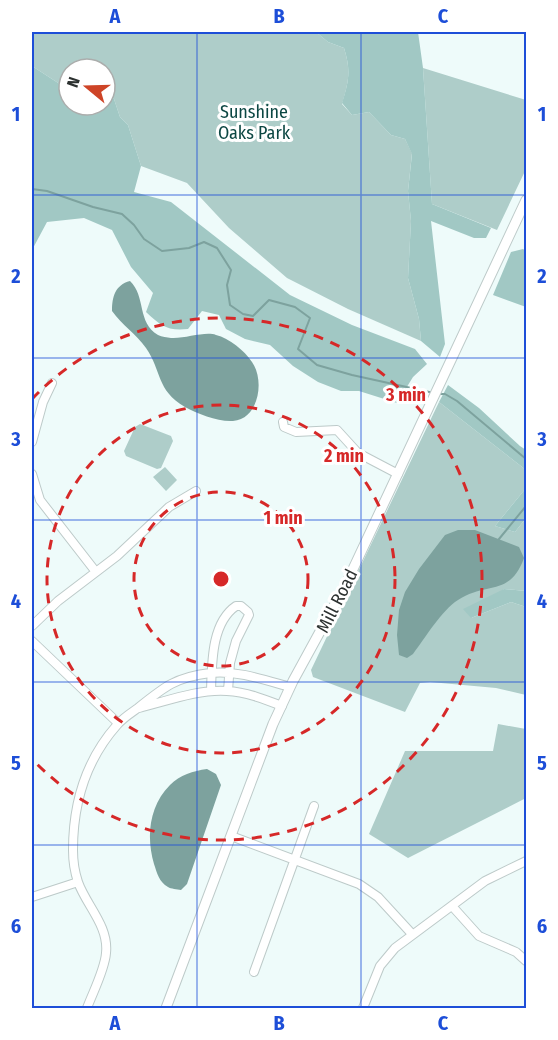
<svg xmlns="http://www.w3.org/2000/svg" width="558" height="1040" font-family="'Fira Sans Condensed',sans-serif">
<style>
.green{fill:#aecdc9}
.forest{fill:#a1c8c4}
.water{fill:#7da29e}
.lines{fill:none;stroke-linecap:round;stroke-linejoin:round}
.stream{stroke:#7da29e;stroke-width:2}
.minor-casing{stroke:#bdcac9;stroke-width:10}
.tertiary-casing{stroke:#bdcac9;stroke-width:11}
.minor{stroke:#fff;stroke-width:8}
.tertiary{stroke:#fff;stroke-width:9}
.grid{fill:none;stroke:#1d4ed8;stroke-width:1.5;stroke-opacity:0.55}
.ring{fill:none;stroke:#d62828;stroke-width:3;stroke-dasharray:10 8}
.labels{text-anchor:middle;stroke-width:6;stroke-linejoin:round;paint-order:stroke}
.park-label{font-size:18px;fill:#0c4743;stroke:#fff}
.street-label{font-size:18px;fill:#2c3130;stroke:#fff}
.centre{fill:#d62828;stroke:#fff;stroke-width:3}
.ring-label{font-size:18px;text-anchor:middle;font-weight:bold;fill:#d62828;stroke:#fff;stroke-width:6;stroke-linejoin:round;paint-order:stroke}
.neatline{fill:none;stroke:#1d4ed8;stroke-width:2}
.grid-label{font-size:20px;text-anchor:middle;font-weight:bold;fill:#1d4ed8}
</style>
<rect width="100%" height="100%" fill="#eefbfa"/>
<path class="green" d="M32,32H316L328,42L344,48C351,70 349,81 342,104L352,115L369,112L391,135L405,139L412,153L408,191L411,221L408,278L419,319L421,341L348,309L287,278L229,228L187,183L141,166L128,125L120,117L114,99L105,97V69H69V90L32,66Z
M423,68L526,100V169L497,230L432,204Z
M439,402L526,470V488L495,526L515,532L526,518V591L504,589L471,618L511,602L526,607V695L496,688L430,682L420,683L405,712L313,677L311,670Z
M140,424L171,436L173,441L161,468L157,469L126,456L124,451L135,427Z
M165,467L177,480L166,491L153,477Z
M498,724L526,729V798L408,858L369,834L405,751H493Z"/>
<path class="forest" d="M316,32H418L423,68L432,204L491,228L486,238H474L431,221L445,344L440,357L421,341L419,319L408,278L411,221L408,191L412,154L405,139L391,135L369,112L352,115L342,103C349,81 351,70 344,48L328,42Z
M32,66L69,90V105H105V97L114,99L120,117L128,125L141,166L134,192L171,202L290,295L352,325L415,349L427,364L413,377L397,403L359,391H341L318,382L293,366L270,345L245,339L226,329L219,315L202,311L188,329C167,331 161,326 146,312L153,293L131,267L112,230L84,218L47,222L32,250Z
M523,249L526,251V307L493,295L511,252Z
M448,385L479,408L520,446L526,450V470L439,402Z
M526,488V518L515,532L495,526Z
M504,589L526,591V607L511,602L471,618L463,609Z"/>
<path class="water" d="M130,281C146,296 137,323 158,335C162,337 167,337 171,338C185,339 205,331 216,335C229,338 245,351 252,362C265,380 259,419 233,421C218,422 198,414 185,407C156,390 162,371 146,348C136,334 122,325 112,311C112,297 115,285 130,281Z
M458,530H475L519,547L524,558C510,597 487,581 458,600C442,610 425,638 413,654L407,658L399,655L397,635L399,610L405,592L419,569L445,535Z
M207,769L216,774L221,785L187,884L181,890C177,889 171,889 168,887C159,882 157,873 154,864C146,837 149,806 170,785C180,775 193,771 207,769Z"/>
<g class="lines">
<path class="stream" d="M32,189L47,191L93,207L122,214L134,225L144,239L162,251L189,248L204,242L217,248L231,270L227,285L230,305L243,314L253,316L269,300L295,307L310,318L298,349L317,365L352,375L434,393
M439,394H445L457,401L526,459
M499,539L526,506"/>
<defs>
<path id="minor" d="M283,422L284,427L296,432L337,430L358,453L398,474
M32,442L43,402L52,383
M32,474L40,500L96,572
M32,626L58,601L117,556L169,507L196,491
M32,641L118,723
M211,691C212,664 211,623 236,606H241L248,612L249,615L236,641L230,663L228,691
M139,708C167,701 198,689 227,691C246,692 264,699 282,706
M231,836L359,884L378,897L412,934
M32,897L78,882
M452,906L479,936L516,952L526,961
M254,972L314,806
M87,1008C93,992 105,969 106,953C109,926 86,905 78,882C75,873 73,860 73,850C73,804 86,760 117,725C123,718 131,713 138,708C164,687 176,677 210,673C237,670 265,680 290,687
M363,1008L380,966L395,948L485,881L526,861"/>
<path id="tertiary" d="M166,1008L273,724L293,681L346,584L526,200"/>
</defs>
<use href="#minor" class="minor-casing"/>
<use href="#tertiary" class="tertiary-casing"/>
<use href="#minor" class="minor"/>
<use href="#tertiary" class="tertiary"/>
</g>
<path class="grid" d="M197,32V1008M361,32V1008M32,195H526M32,358H526M32,520H526M32,682H526M32,845H526"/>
<g class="ring">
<circle cx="221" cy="579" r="87"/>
<circle cx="221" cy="579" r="174"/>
<path d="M32 399A261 261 0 1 1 32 759"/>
</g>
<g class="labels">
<g class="park-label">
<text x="254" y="118">Sunshine<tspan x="254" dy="21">Oaks Park</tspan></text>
</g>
<g class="street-label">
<text transform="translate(337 601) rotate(-63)" y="6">Mill Road</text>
</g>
</g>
<circle cx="221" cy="579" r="9" class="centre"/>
<g class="ring-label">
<text x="406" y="401">3 min</text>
<text x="344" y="462">2 min</text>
<text x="283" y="524">1 min</text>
</g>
<rect width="558" height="1040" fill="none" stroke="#ffffff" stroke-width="66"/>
<g transform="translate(87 87) rotate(289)"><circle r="28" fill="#ffffff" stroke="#abadac" stroke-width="1.5"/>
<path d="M0-4.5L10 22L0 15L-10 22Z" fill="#ce4427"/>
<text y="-9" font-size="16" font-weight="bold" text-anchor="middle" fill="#2c3130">N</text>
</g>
<rect x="33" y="33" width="492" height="974" class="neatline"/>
<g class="grid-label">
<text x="115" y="23">A</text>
<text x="279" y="23">B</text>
<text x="443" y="23">C</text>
<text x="16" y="121">1</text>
<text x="542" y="121">1</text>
<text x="16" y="283">2</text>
<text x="542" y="283">2</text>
<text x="16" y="446">3</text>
<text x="542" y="446">3</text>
<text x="16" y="608">4</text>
<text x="542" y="608">4</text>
<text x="16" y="770">5</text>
<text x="542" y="770">5</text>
<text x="16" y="933">6</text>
<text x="542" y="933">6</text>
<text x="115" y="1030">A</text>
<text x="279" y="1030">B</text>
<text x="443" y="1030">C</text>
</g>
</svg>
